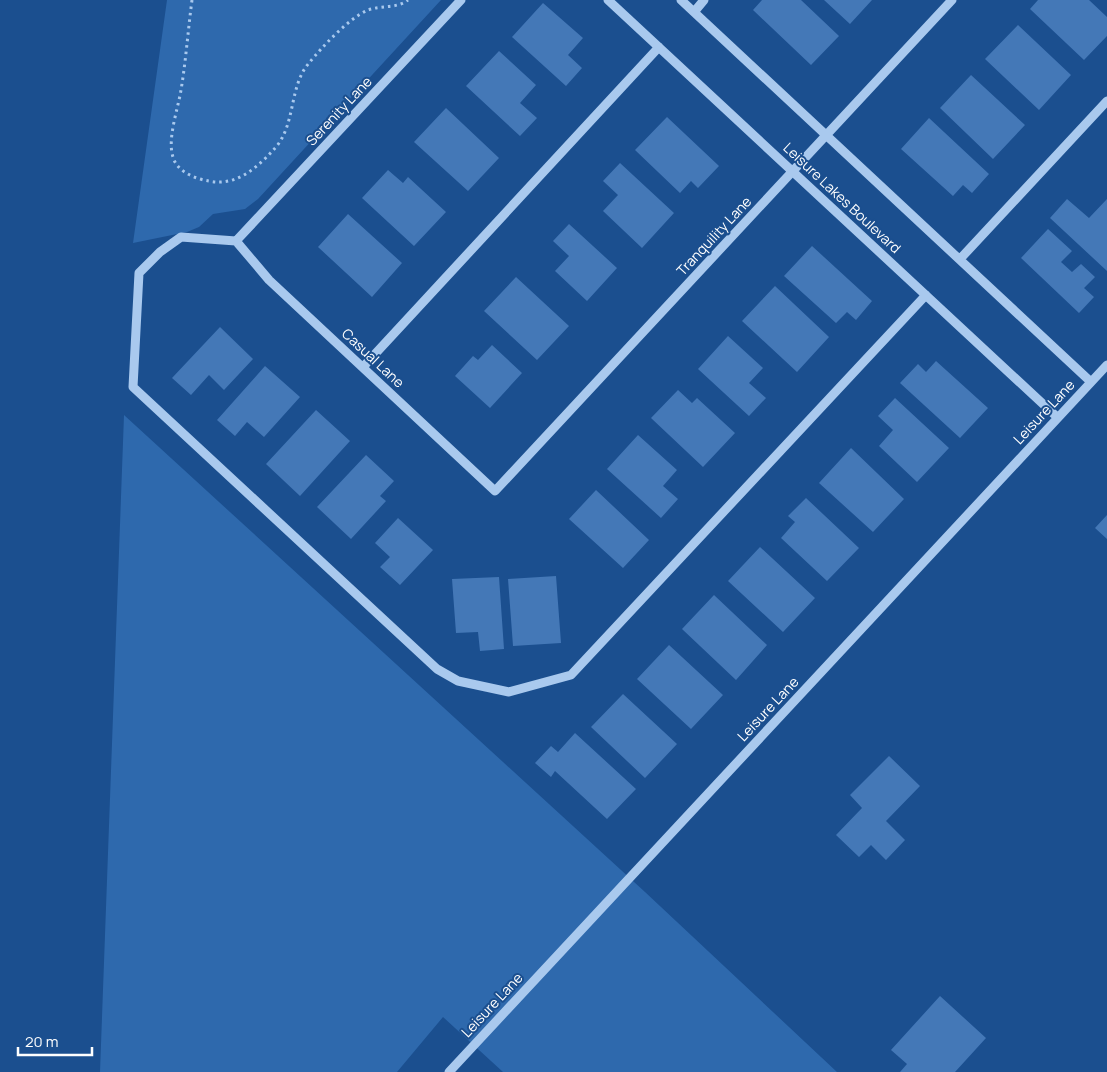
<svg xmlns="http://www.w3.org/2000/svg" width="1107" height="1072" font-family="Manrope,sans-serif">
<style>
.green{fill:#2e69ad}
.building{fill:#4478b7}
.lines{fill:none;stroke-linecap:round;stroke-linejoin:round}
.path{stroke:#a9c9ee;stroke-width:3;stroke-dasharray:2.5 4;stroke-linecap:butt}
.minor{stroke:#a9c9ee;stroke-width:9}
.labels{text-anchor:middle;stroke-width:4;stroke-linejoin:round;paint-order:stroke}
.street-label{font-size:14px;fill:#fff;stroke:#1b4f8f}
</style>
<rect width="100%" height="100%" fill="#1b4f8f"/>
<path class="green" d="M167,0H441L258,199L245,209L213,214L199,227L187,232L133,243Z
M124,415L645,892L837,1072H503L443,1017L397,1072H100Z"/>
<path class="building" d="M762,0H801L839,36L811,65L753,10Z
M824,0H872L850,24Z
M1038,0H1089L1107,17V36L1084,60L1030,9Z
M543,3L583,38L568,55L582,68L566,86L512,37Z
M1018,25L1071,75L1039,110L985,59Z
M499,51L536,85L520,103L537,118L520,136L466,86Z
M971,75L1025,125L993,159L940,108Z
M446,108L499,158L468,191L414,142Z
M667,117L719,166L698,188L691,181L680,193L635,150Z
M929,118L989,174L972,193L963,185L953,196L901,149Z
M620,163L674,213L642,248L603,211L618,195L603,181Z
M388,170L403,183L408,177L446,212L414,246L362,198Z
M1067,199L1089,218L1107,199V271L1050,218Z
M348,214L402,263L372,297L318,247Z
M569,224L617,268L587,301L555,271L569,256L553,241Z
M1048,229L1072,251L1061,262L1072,272L1081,264L1095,277L1084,288L1094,297L1079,313L1021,258Z
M812,246L872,301L856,320L847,312L836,323L784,276Z
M516,277L569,326L537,360L484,311Z
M775,286L829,337L797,372L742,321Z
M220,327L253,359L224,390L209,375L191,395L172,378Z
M728,336L763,368L749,383L766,398L749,416L698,369Z
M492,345L522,373L490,408L455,376L473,356L478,360Z
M936,361L988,408L960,438L900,383L918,364L926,372Z
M265,366L300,397L264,437L247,422L235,436L217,420Z
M678,390L692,403L697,398L735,433L703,467L651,418Z
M895,398L949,448L917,482L879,446L893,430L878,416Z
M316,410L350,441L300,496L266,464Z
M638,435L677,470L663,486L678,499L661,518L607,469Z
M851,448L904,499L873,532L819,483Z
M366,455L394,481L380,496L386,501L351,539L317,507Z
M596,490L649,540L623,568L569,519Z
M806,498L859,548L827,581L781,538L795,522L788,516Z
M1107,515V539L1095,528Z
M398,518L433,550L400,585L380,567L390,557L375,543Z
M760,547L815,598L783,632L728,581Z
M556,576L561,643L513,646L508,579Z
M499,577L504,649L480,651L478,632L456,633L452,579Z
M714,595L767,645L736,680L682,629Z
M669,645L723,695L691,729L637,679Z
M623,694L677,744L645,778L591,727Z
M575,733L636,789L607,819L555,771L551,777L535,763L551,746L558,752Z
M889,756L920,786L886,821L905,840L886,860L871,845L859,857L836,835L862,808L850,795Z
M940,996L986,1038L955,1072H900L907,1064L891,1050Z"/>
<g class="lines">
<path class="path" d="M192,0C188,30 186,60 181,90C178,109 167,139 173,157C177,172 196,179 209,181C237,187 259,166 276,147C296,123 289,86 309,63C322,47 349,18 368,10C382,5 396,9 408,0"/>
<path class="minor" d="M608,0L1057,417
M681,0L1091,382
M694,12L704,0
M236,241L181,237L160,252L139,273L133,387L437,669L458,681L509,692L571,675L926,295
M236,241L269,280L495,491L952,0
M236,241L461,0
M960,259L1107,101
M363,367L659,47
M449,1072L1107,365"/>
</g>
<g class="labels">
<g class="street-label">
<text transform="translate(339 111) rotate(-47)" y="5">Serenity Lane</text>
<text transform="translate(842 198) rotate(43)" y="5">Leisure Lakes Boulevard</text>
<text transform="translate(714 236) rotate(-47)" y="5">Tranquility Lane</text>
<text transform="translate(373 358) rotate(43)" y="5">Casual Lane</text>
<text transform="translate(1044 412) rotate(-47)" y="5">Leisure Lane</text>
<text transform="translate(768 709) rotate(-47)" y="5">Leisure Lane</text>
<text transform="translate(492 1005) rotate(-47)" y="5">Leisure Lane</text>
</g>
</g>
<path d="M18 1047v8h74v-8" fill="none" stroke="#ffffff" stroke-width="2.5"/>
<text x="25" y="1047" font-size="15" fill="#ffffff" stroke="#1b4f8f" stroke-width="4" paint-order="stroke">20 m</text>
</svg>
